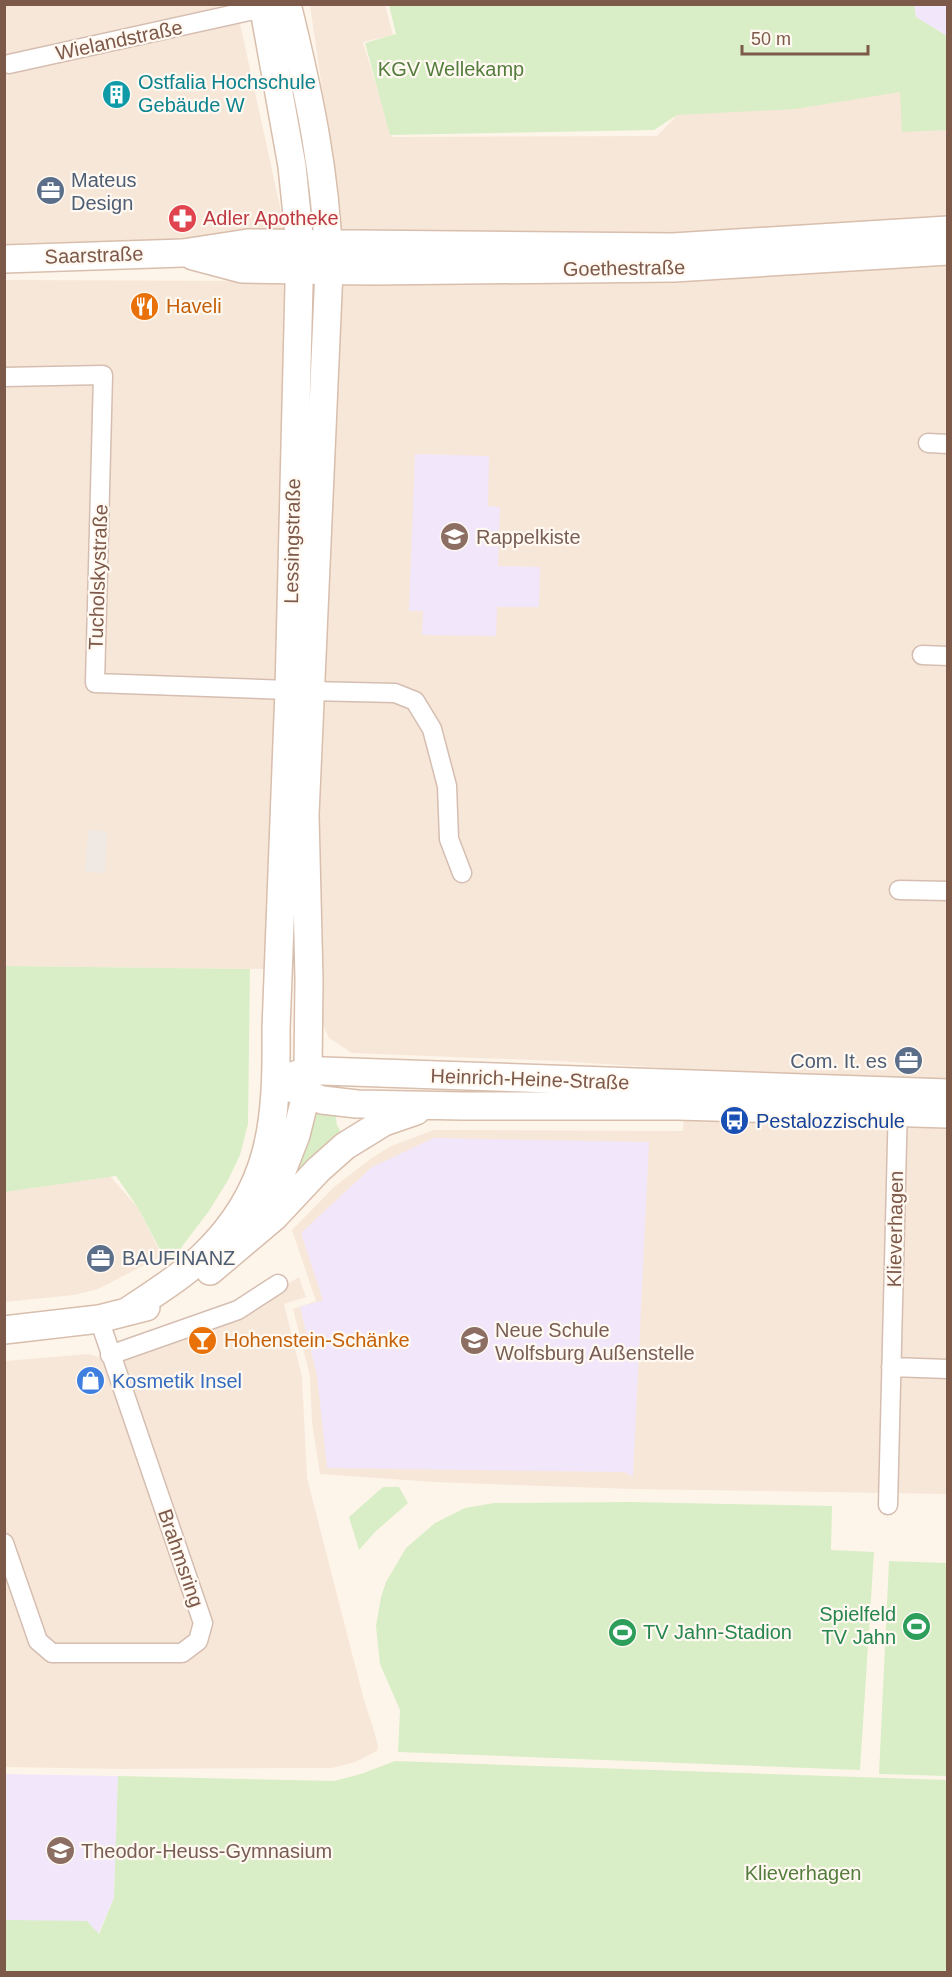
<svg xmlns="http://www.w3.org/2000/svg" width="952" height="1977" font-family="Arial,sans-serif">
<rect width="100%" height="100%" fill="#fef5ea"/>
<path fill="#f7e7d8" d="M5 5H236L287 239 27 243 5 245Z
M310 5H385L393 35 363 42 392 137 657 136 677 115 900 92 947 130V219L671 237 342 229Z
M947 262V1086L557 1061 352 1053 329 1038 318 1015 313 783 342 282 673 283Z
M5 280 286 281 278 678 266 969 5 966Z
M684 1112 947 1116V1494L631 1489 434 1482 320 1474 312 1422 310 1376 293 1309 316 1301 292 1230 334 1187 369 1160 389 1147 434 1130 683 1131Z
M110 1176 138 1208 162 1256 98 1289 74 1295 5 1302V1192Z
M299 1277 306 1297 284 1304 302 1377 307 1478 364 1700 374 1731 378 1746 377 1751 355 1762 332 1768 120 1769 5 1767V1361L89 1354 105 1359 240 1314Z"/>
<path fill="#efe8e3" d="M88 830 107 831 105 873 85 872Z"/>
<path fill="#f2e6fb" d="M914 5H947V36L916 17Z
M415 454 489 456 488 506 500 507 498 566 540 567 539 607H497L496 636 422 635 423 611H409Z
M434 1138 649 1142 633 1477 624 1472 327 1468 317 1375 300 1307 323 1300 301 1233 372 1167Z
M5 1774 118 1776 114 1898 98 1934 5 1960Z"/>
<path fill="#d9eec6" d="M389 5H914L916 17 947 36V130L902 132 900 92 795 109 677 115 654 130 390 135 365 43 396 34Z
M5 966 250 969 248 1124 240 1155 228 1180 209 1211 168 1265 138 1208 116 1176 5 1192Z
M312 1111H335L337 1125 343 1136 290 1186Z
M383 1487H399L408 1503 375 1532 359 1550 349 1517Z
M631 1502 832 1506 831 1550 874 1552 860 1770 398 1752 400 1710 380 1664 376 1626 381 1597 386 1582 406 1548 435 1523 465 1508 494 1503Z
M889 1561 947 1563V1776L879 1774Z
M395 1761 947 1780V1972H5V1920L87 1921 99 1934 114 1898 118 1776 334 1781 361 1774Z"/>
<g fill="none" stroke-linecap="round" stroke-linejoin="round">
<defs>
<path id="street" d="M9 64 263 8
M4 377 103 375 95 683 289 690
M928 443 948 444
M922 655 948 656
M310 691 395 693 415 701 432 729 447 786 449 839 462 873
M899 890 948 891
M110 1355 238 1310 278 1284
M891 1367 948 1369
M888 1505 898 1102
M4 1543 38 1641 52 1653H182L198 1641 203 1623 99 1319"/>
<path id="secondary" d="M193 256 242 269 371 271 674 268 948 251
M4 259 183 253 248 243 673 247 948 230
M292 1076 308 1071H323L948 1093
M291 1088 322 1100 357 1104 463 1106H678L948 1114
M259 1211 280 1176 296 1135 306 1095 308 1071 309 979 305 815 329 270C327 178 309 93 287 4
M210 1271 274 1217 318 1170 345 1146 384 1122 416 1111
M128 1311C153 1294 180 1278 202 1257 273 1190 277 1121 276 1029L289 690 300 244 292 166 263 4
M4 1330 99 1319 146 1307"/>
</defs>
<use href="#street" stroke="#d5beb1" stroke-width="21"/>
<use href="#secondary" stroke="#d8bead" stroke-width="30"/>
<use href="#street" stroke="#fff" stroke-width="18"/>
<use href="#secondary" stroke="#fff" stroke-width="27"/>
</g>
<defs>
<symbol id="building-disc" viewBox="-11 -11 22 22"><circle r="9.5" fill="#0f9aa8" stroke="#fff9f2"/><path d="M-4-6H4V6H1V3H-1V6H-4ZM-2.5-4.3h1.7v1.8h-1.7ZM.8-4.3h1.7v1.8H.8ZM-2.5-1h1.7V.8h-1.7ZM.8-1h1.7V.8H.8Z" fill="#fff"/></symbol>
<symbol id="office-disc" viewBox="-11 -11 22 22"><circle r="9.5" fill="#5c6f8a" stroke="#fff9f2"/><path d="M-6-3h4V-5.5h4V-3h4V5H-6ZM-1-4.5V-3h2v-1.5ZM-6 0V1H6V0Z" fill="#fff"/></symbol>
<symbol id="pharmacy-disc" viewBox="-11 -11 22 22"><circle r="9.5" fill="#e0444e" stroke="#fff9f2"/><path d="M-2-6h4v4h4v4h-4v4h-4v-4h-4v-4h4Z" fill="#fff"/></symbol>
<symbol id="restaurant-disc" viewBox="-11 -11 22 22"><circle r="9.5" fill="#e8710a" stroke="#fff9f2"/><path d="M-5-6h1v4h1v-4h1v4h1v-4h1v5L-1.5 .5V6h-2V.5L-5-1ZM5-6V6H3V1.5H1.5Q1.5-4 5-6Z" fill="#fff"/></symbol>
<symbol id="school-disc" viewBox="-11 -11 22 22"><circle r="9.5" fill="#8d6e63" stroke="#fff9f2"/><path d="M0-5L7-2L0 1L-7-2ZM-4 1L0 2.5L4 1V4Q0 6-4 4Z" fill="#fff"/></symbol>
<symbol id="bus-disc" viewBox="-11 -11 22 22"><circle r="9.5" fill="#1a4fb4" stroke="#fff9f2"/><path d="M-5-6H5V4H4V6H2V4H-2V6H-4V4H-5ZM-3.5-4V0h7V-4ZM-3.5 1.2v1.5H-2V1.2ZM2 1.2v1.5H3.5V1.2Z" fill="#fff"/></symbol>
<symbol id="bar-disc" viewBox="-11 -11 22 22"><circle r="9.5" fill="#e8710a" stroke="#fff9f2"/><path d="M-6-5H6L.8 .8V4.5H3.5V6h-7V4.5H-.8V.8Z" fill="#fff"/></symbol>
<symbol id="shop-disc" viewBox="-11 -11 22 22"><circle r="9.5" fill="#3f7fe0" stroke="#fff9f2"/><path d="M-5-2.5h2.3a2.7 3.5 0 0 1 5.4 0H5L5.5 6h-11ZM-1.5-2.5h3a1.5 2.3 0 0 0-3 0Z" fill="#fff"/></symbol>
<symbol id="stadium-disc" viewBox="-11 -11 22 22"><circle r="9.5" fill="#2e9e5b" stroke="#fff9f2"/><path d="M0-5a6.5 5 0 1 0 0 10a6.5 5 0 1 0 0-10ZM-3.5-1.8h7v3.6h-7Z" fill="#fff"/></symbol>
</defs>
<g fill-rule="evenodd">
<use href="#building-disc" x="100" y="78" width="33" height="33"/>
<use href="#office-disc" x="34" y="174" width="33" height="33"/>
<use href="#pharmacy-disc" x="166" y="202" width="33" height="33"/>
<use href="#restaurant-disc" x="128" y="290" width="33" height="33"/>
<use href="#school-disc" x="438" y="520" width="33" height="33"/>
<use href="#office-disc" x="892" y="1044" width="33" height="33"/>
<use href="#bus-disc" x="718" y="1104" width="33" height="33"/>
<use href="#office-disc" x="84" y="1242" width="33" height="33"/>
<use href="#bar-disc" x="186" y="1324" width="33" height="33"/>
<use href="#school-disc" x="458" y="1324" width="33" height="33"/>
<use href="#shop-disc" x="74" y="1364" width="33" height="33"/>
<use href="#stadium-disc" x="900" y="1610" width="33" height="33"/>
<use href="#stadium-disc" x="606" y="1616" width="33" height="33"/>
<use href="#school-disc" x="44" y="1834" width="33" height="33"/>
</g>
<g text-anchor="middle" stroke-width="4.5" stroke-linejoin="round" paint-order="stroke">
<g font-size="20" fill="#7d594a" stroke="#fff9f2">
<text transform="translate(119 40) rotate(-12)" y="7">Wielandstraße</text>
<text transform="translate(94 255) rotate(-2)" y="7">Saarstraße</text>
<text transform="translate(624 268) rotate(-1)" y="7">Goethestraße</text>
<text transform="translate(292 541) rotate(-89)" y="7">Lessingstraße</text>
<text transform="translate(98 577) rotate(-88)" y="7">Tucholskystraße</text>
<text transform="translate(530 1079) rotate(2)" y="7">Heinrich-Heine-Straße</text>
<text transform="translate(895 1229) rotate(-89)" y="7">Klieverhagen</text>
<text transform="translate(181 1558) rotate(71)" y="7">Brahmsring</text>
</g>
<g font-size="20" fill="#547d3d" stroke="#fff9f2">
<text x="451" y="76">KGV Wellekamp</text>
<text x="803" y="1880">Klieverhagen</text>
</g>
<g font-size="20" fill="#0d838f" stroke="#fff9f2" text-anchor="start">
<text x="138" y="89">Ostfalia Hochschule<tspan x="138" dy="23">Gebäude W</tspan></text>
</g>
<g font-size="20" fill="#4e5e75" stroke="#fff9f2" text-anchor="start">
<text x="71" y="187">Mateus<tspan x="71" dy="23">Design</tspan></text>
<text x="887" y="1068" text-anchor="end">Com. It. es</text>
<text x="122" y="1265">BAUFINANZ</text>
</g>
<g font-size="20" fill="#be3a42" stroke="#fff9f2" text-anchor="start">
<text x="203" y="225">Adler Apotheke</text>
</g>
<g font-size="20" fill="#c56008" stroke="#fff9f2" text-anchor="start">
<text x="166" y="313">Haveli</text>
<text x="224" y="1347">Hohenstein-Schänke</text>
</g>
<g font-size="20" fill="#785e54" stroke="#fff9f2" text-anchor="start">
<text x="476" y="544">Rappelkiste</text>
<text x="495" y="1337">Neue Schule<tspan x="495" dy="23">Wolfsburg Außenstelle</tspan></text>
<text x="81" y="1858">Theodor-Heuss-Gymnasium</text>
</g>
<g font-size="20" fill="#164399" stroke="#fff9f2" text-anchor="start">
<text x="756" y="1128">Pestalozzischule</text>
</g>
<g font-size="20" fill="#366cbe" stroke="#fff9f2" text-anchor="start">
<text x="112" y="1388">Kosmetik Insel</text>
</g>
<g font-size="20" fill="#27864d" stroke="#fff9f2" text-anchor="end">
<text x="896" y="1621">Spielfeld<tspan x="896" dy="23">TV Jahn</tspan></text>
<text x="643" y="1639" text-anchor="start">TV Jahn-Stadion</text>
</g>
</g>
<rect width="952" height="1977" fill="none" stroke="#7d594a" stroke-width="12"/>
<path d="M742 45v9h126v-9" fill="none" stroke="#7d594a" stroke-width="3"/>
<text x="751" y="45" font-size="18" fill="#7d594a" stroke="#fff9f2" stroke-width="4.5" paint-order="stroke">50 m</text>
</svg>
